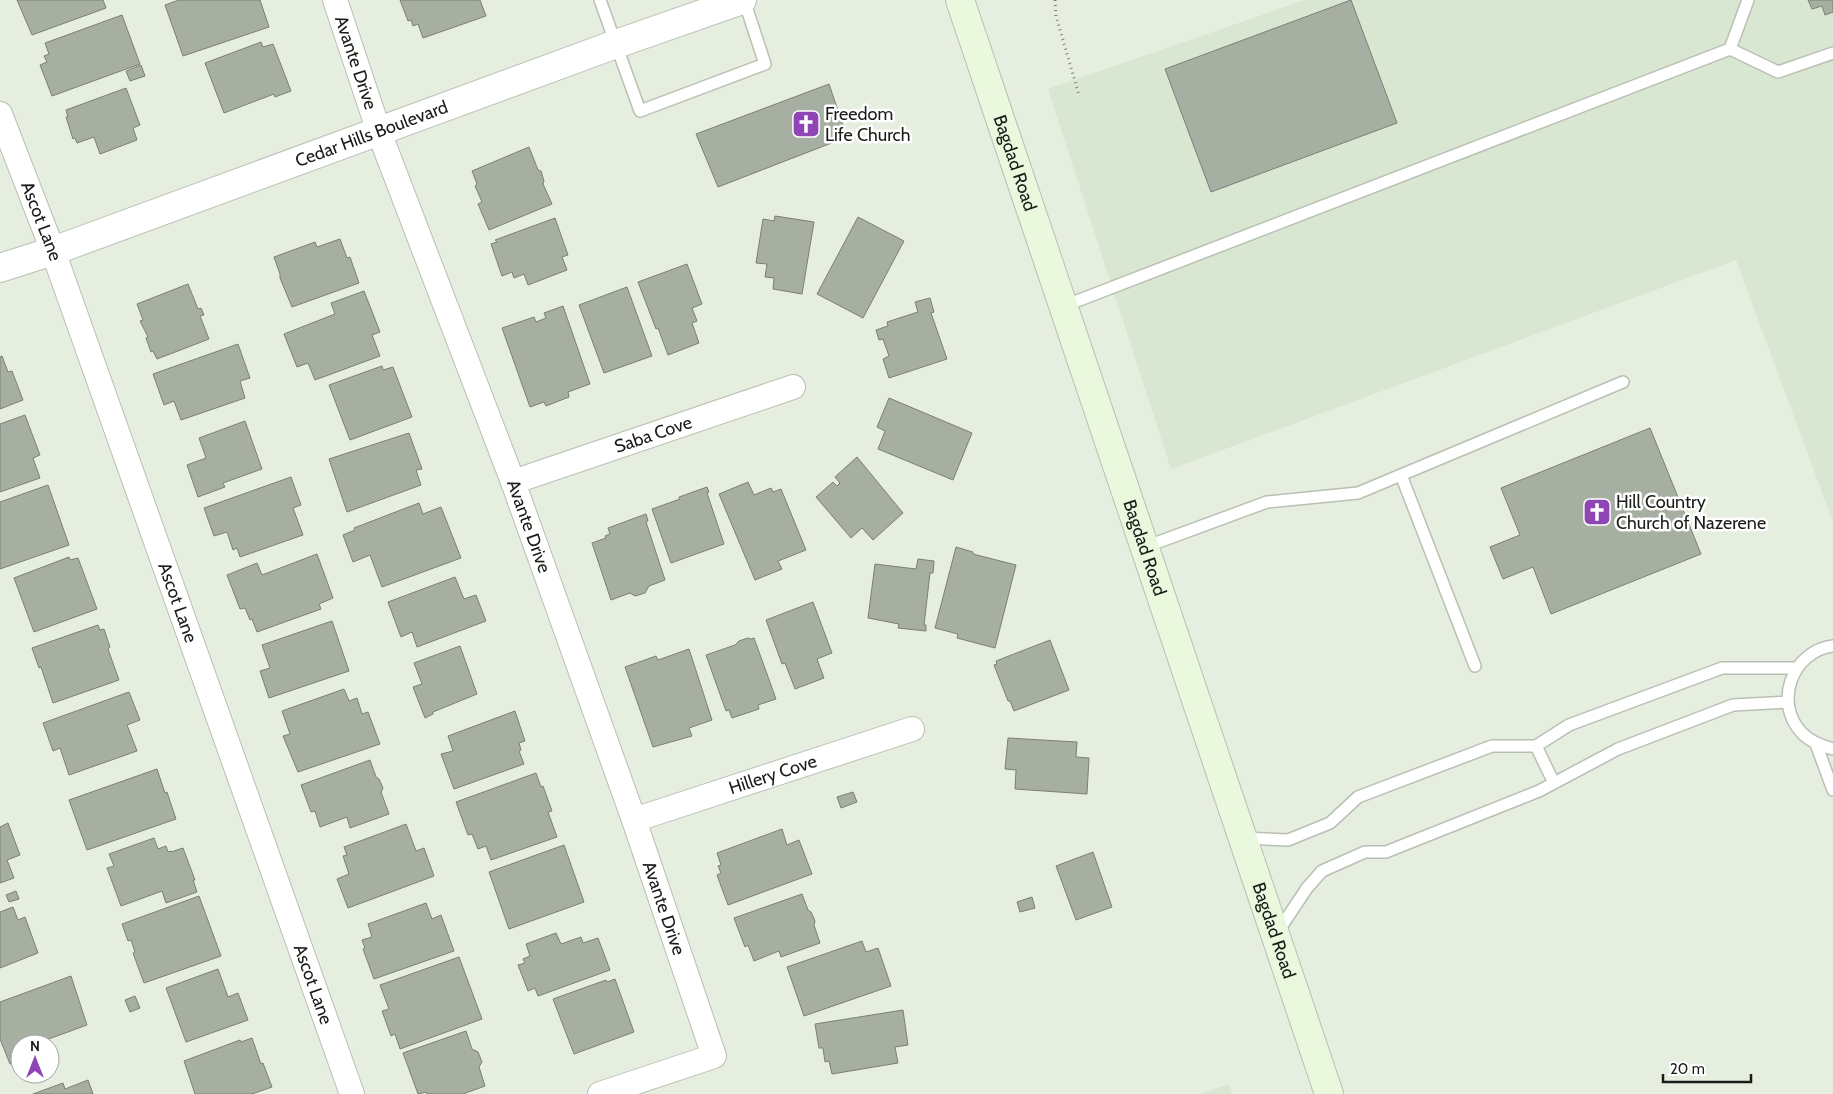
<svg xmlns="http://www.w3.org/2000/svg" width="1833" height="1094" font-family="Cabin,sans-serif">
<rect width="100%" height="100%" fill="#e6eee0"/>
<path fill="#d9e6d1" d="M1305 0H1833V522L1736 260 1171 469 1048 89Z
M1229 1084 1232 1094H1201Z"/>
<path fill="#a7afa2" stroke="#798074" d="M17 0H103L106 8 32 35Z
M179 0H260L269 27 183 56 165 5Z
M400 0H480L486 16 423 38 418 24 413 26 411 20 408 21Z
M1351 0 1397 123 1211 192 1165 69Z
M1808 0H1833V12L1825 15 1822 6 1812 9Z
M122 15 140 64 52 96 40 65 47 62 44 56 49 54 45 43Z
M261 42 263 47 273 44 291 91 275 97 274 94 224 113 205 63Z
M141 65 145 76 130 81 126 71Z
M829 84 847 137 718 187 696 134Z
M126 88 140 125 133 128 137 140 100 154 94 137 77 143 75 138 73 139 66 117H68L66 110Z
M529 147 538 170 541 171 544 181 543 184 552 204 489 230 478 204 482 202 475 186 477 184 472 171Z
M775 216 814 222 802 294 773 289 774 278 765 277 767 264 756 263 763 219 774 221Z
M858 217 904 241 863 318 817 294Z
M555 218 568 255 562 257 567 270 528 285 524 274 514 278 512 272 502 276 491 244 497 242 495 240Z
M340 239 347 258 350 257 359 283 292 307 280 278V274L274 257 315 242 317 247Z
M687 264 702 304 692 308 697 321 692 323 699 343 668 355 658 328 656 329 638 282Z
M188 284 198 309 201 308 204 315 200 316 209 339 157 359 153 351 151 352 146 338 148 337 140 321 143 320 137 304Z
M627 287 652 356 604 373 579 305Z
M364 291 380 332 372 335 380 356 315 380 308 363 297 367 284 334 335 314 331 303Z
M930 298 934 312 931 313 947 359 889 378 883 359 889 356 883 339 879 340 876 330 888 326 887 322 918 312 915 302Z
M563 306 590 384 568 392 569 397 546 406 544 402 530 407 502 328 534 317 536 322 546 318 544 313Z
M238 344 250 378 240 381 245 398 181 420 174 401 164 405 153 374Z
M2 356 8 372 12 371 23 400 0 409V357Z
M382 366 383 370 393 367 412 417 350 440 329 385Z
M889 398 972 433 953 480 878 449 885 431 877 427Z
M25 415 40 455 33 458 40 478 0 492V424Z
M245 421 262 469 223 483 225 487 198 497 187 465 206 458 199 438Z
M1650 428 1701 554 1551 614 1533 567 1503 579 1490 547 1520 535 1501 488Z
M409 433 422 469 416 470 421 485 347 512 329 459Z
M857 457 903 513 873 540 862 528 851 538 816 497 833 482 837 486 840 483 835 477Z
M291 477 301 505 293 508 303 535 240 557 237 548 233 550 227 532 214 536 204 508Z
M748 482 754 495 771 488 773 492 781 489 806 550 778 561 782 569 755 580 719 494Z
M48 485 69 545 0 569V502Z
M707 487 709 492 707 493 724 544 671 563 652 509 680 499 679 497Z
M419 503 423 514 441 507 461 558 382 587 370 555 353 562 343 535 355 530 354 528Z
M646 514 648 521 646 522 665 580 649 586 645 593 635 596 630 593 611 600 592 543 606 538 605 536 610 534 608 528Z
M956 547 973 552V554L1016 565 995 648 957 638 958 634 935 628Z
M317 554 333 598 319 604 321 609 257 632 252 619 250 620 245 608 240 609 227 575 257 563 262 575Z
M69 557 70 560 78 558 97 609 34 632 14 578Z
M918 559 934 561 933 573H930L924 625H926V631L898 628 899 624 868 618 875 564 916 569Z
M455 577 464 599 476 595 486 621 417 647 412 632 401 637 388 602Z
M813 602 832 653 817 659 824 678 795 689 785 663 782 664 766 620Z
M332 621 349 671 269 698 260 671 270 668 262 645Z
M98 625 100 630 104 629 110 647 108 649 119 680 53 703 41 667 39 668 32 648Z
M748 638 751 639 754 638 776 699 758 705 759 709 732 718 729 710 726 711 706 655 735 645 739 641Z
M1050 640 1069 690 1014 711 1010 701H1008L994 665 997 664 996 661Z
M460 646 477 694 433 712V714L425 718 413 687 422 684 414 663Z
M689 649 712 720 689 728 692 736 653 747 625 667 656 656 658 660Z
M344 689 349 701 357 698 362 714 368 712 380 744 298 772 283 736 290 734 282 711Z
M129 692 140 720 127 725 137 751 69 775 60 748 53 751 43 723Z
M515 711 525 741 519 743 521 750 519 751 524 764 454 789 441 754 453 751 448 736Z
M1008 738 1077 742 1076 757 1089 758 1087 794 1015 789 1016 770 1005 769Z
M370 760 376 777 379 779 383 788 381 792 389 814 350 828 347 817 320 827 315 811 311 812 301 785Z
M157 769 165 793 167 792 176 819 87 850 69 800Z
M536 773 541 787 543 786 552 811 548 812 557 837 491 860 486 846 478 849 472 834 468 835 456 802Z
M853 792 857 802 841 808 837 797Z
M8 823 20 855 7 860 14 878 0 883V827Z
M406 824 416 851 424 848 434 876 348 908 337 879 349 874 343 856 347 855 344 847Z
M782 829 787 845 799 840 812 874 728 905 717 875 721 873 718 866 721 865 717 853Z
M154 838 158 849 166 846 168 852 171 851V852L183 848 195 880H193L197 892 166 903 162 891 121 906 107 868 114 866 109 854Z
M564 845 584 902 509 929 489 872Z
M1093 852 1112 907 1076 920 1056 866Z
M16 891 19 899 9 902 6 895Z
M802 894 808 910 811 912 815 921 814 925 820 943 781 957 779 951 754 961 748 945 745 947 734 918Z
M199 896 221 956 144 983 133 953 135 952 131 940 128 941 122 924Z
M1032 897 1035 908 1020 912 1017 902Z
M426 903 432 919 441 915 454 951 374 979 363 949 365 948 362 940 372 937 368 924Z
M13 907 18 920 25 917 38 953 0 968V912Z
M556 933 561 944 581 937 583 943 598 938 610 970 538 996 535 988 528 991 518 965 525 963 523 959 530 956 526 944Z
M862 941 866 952 878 948 891 986 804 1016 787 967Z
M459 957 482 1019 400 1049 395 1034 391 1036 382 1011 389 1009 380 985Z
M218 969 228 997 238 993 248 1020 186 1042 166 988Z
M71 976 87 1025 35 1044H20V1060L10 1064 0 1039V1002Z
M615 979 634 1032 574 1054 553 999 606 980 607 982Z
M135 996 140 1008 130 1012 125 1000Z
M903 1010 908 1045 895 1047 898 1063 832 1074 829 1061 825 1062 823 1048H819L815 1024Z
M466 1031 472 1049 478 1052 482 1062 479 1067 485 1086 463 1094H427L426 1092 418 1094 403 1053Z
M252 1038 261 1064 263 1063 272 1087 252 1094H195L184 1061 240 1040 241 1042Z
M88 1080 93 1094H33L63 1083 65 1089Z"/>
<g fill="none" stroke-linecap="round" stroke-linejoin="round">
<defs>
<path id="service" d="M600 0 640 111 765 64 744 0
M1730 49 1778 72 1833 53
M1064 306 1730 49 1748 0
M1401 475 1475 666
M1145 547 1267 502 1358 493 1623 382
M1833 646C1792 651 1773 703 1802 733 1810 742 1822 746 1833 749
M1816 744 1833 790
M1536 746 1554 783
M1243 838 1288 840 1330 823 1358 797 1492 746H1536L1569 725 1722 668H1796
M1277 933 1307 888 1322 871 1365 852H1386L1539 791 1618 749 1733 705 1788 702"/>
<g id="minor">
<path id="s1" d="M335 0 379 132 513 482 634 820 714 1056 600 1094"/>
<path id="s2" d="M0 114 53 251 352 1094"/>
<path id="s3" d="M513 482 793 387"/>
<path id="s4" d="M634 820 912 729"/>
</g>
<g id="tertiary">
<path id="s5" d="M0 268 53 251 616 44 742 0"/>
</g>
<g id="secondary">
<path id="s6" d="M960 0 1329 1094"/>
</g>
</defs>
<use href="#service" stroke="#b8c0b3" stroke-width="14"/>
<use href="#minor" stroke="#b8c0b3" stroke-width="26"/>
<use href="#tertiary" stroke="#b8c0b3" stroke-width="30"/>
<use href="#secondary" stroke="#b8c0b3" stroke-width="30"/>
<path stroke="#7c8178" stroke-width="3" stroke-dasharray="1 4" stroke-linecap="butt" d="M1055 0 1056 16 1079 95"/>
<use href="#service" stroke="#fff" stroke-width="11"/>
<use href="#minor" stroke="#fff" stroke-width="24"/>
<use href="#tertiary" stroke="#fff" stroke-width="28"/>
<use href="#secondary" stroke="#eaf8de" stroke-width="28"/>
</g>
<defs>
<symbol id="church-square" viewBox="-11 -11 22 22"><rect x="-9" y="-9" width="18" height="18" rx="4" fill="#9045b7" stroke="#fff"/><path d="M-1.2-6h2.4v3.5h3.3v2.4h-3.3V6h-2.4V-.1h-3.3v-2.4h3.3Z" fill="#fff"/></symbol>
</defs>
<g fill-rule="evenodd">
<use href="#church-square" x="790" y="108" width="32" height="32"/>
<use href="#church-square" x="1581" y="496" width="32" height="32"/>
</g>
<g text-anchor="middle" stroke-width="5" stroke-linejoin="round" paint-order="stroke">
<g font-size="18" fill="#191c17" stroke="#fff">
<text dy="6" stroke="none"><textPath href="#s1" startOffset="66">Avante Drive</textPath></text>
<text dy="6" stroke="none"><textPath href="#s5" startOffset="395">Cedar Hills Boulevard</textPath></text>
<text dy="6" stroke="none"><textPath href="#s6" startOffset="172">Bagdad Road</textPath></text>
<text dy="6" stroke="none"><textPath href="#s2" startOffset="115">Ascot Lane</textPath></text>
<text dy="6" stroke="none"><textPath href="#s3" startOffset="148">Saba Cove</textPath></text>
<text dy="6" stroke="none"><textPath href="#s1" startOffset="561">Avante Drive</textPath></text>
<text dy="6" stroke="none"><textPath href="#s6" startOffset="578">Bagdad Road</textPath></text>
<text dy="6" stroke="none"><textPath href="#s2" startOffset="520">Ascot Lane</textPath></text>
<text dy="6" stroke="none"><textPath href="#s4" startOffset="146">Hillery Cove</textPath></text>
<text dy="6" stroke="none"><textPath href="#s1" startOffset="966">Avante Drive</textPath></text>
<text dy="6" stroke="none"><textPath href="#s6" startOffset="982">Bagdad Road</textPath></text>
<text dy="6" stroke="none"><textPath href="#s2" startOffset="925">Ascot Lane</textPath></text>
</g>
<g font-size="18" fill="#191c17" stroke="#fff" text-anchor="start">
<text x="825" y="120">Freedom<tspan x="825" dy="21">Life Church</tspan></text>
<text x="1616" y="508">Hill Country<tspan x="1616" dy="21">Church of Nazerene</tspan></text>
</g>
</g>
<g transform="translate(35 1059)"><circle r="24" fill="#ffffff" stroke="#a3a4a2"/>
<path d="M0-4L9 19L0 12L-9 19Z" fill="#9045b7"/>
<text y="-8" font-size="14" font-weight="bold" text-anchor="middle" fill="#191c17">N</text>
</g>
<path d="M1663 1074v8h88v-8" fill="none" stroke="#191c17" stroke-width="2.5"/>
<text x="1670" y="1074" font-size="15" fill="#191c17" stroke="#ffffff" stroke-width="4" paint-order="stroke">20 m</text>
</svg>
